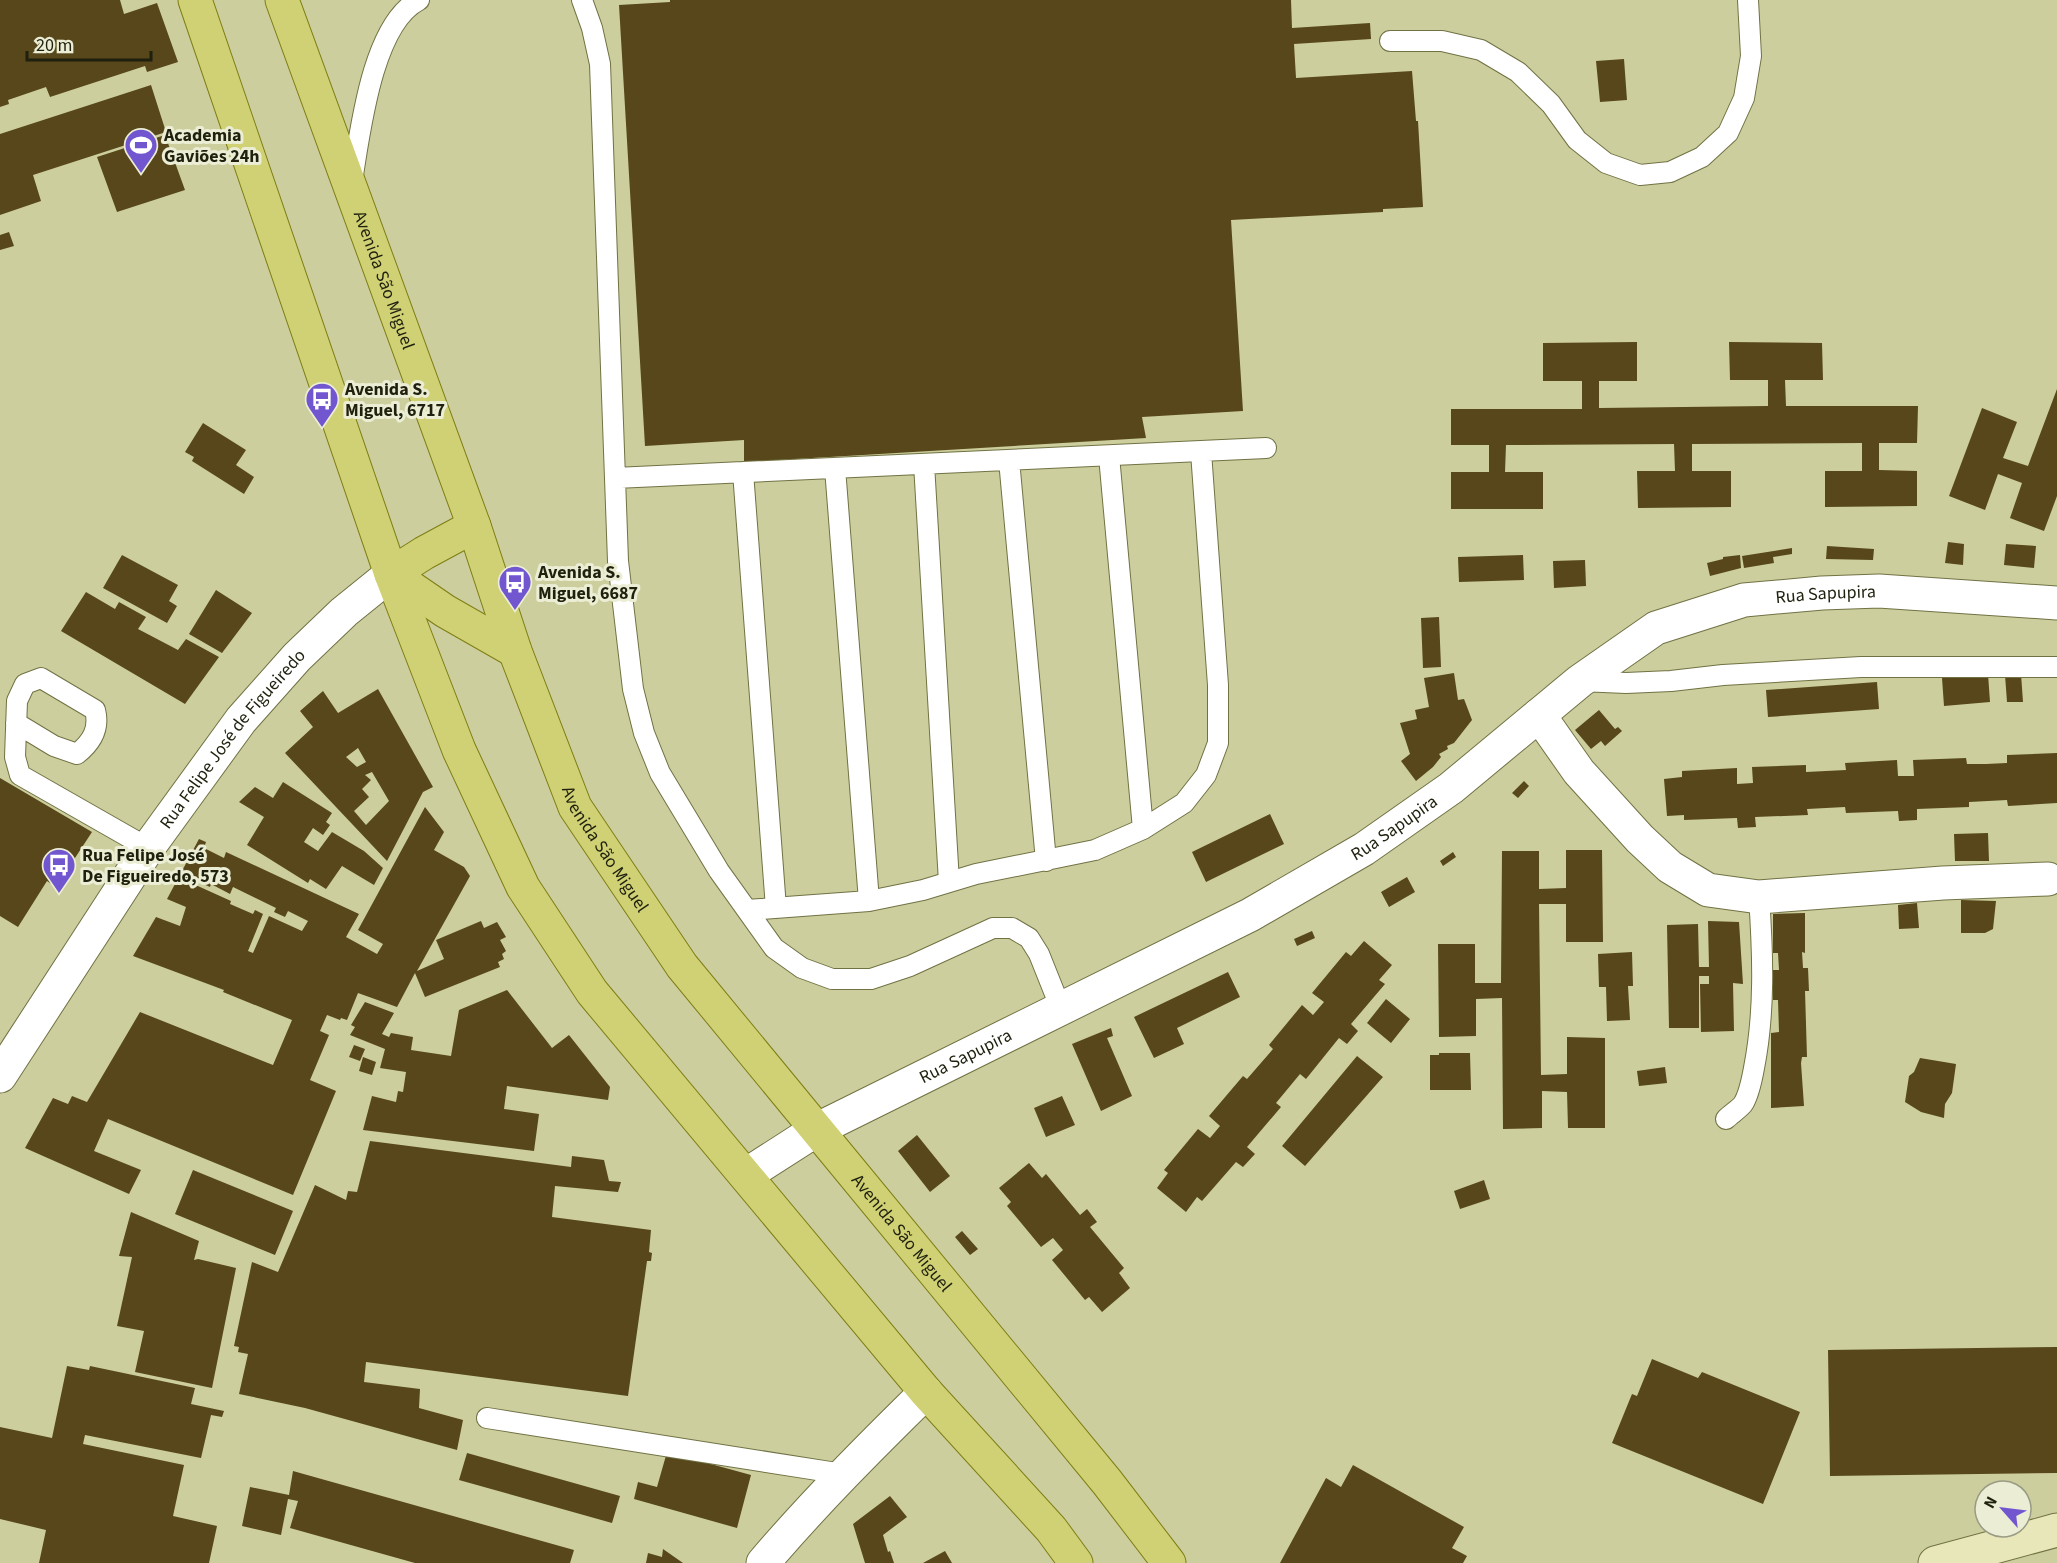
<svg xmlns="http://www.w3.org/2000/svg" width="2057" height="1563" font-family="'Source Sans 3',sans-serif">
<rect width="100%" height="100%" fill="#ccce9d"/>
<path fill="#57471b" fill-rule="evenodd" d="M0 0H120L124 14 157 3 178 62 147 72 145 66 50 97 46 87 8 100 9 104 0 107Z
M670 0H1291L1292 28 1370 23 1371 39 1294 44 1296 78 1412 71 1416 121H1418L1423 207 1383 209V212L1231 220 1243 411 1142 417 1146 438 744 462V440L645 446 619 5 670 2Z
M1624 59 1627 100 1600 102 1596 61Z
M151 85 166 132 33 175 41 201 0 215V134Z
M165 135 185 190 117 212 97 157Z
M9 232 14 246 0 250V235Z
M1637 342V381H1599V408L1768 406V380H1730L1729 342 1822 343 1823 380H1785L1786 406H1918L1917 443H1879V470L1917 471V506L1825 507V471H1862V443L1692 444V471H1731V507L1638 508 1637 471H1675L1674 444 1506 445 1505 472H1543V509H1451V472H1489V445H1451V409H1582V381H1543V343Z
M2057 389V496L2044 531 2010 518 2022 483 1998 474 1985 510 1949 496 1982 408 2017 422 2003 458 2028 466Z
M203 423 246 450 236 465 254 477 244 494 192 461 194 457 185 452Z
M1948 542 1964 544 1963 565 1945 563Z
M2006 544 2036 546 2034 568 2004 565Z
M1827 546 1874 549 1873 560 1826 559Z
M1792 548V554L1773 557 1774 563 1744 568 1742 556Z
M122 555 178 585 169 601 177 606 167 623 103 588Z
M1523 555 1524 580 1459 582 1458 557Z
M1740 555 1741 568 1710 576 1707 563 1723 559V557Z
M1585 560 1586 586 1554 588 1553 561Z
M216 590 252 613 222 653 189 634Z
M86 592 115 609 119 602 146 617 138 629 178 650 186 639 219 657 185 704 61 631Z
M1439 617 1441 667 1423 668 1421 618Z
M1454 673 1458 700 1464 699 1472 720 1454 743 1447 746 1448 749 1439 754 1441 757 1433 767 1416 781 1401 761 1410 754 1400 723 1417 719 1415 710 1429 707 1424 678Z
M1988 674 1990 702 1944 706 1942 678Z
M2021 674 2023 702H2007L2005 675Z
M1877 682 1879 709 1768 717 1766 690Z
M378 689 433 787 423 792 387 861 285 753 313 727 300 711 323 691 338 713ZM358 748 366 762 357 767 346 757ZM372 772 389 801 366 825 354 811 369 797 362 789 371 780 365 775Z
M1599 710 1615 729 1618 727 1622 731 1605 746 1601 741 1591 749 1575 730Z
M2057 753V803L2008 806 2007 800 1969 802V807L1917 809V820L1899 821 1898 811 1846 813 1845 807 1807 809 1808 815 1755 817 1756 827 1738 828 1737 818 1684 820V815L1667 816 1664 779 1682 777V771L1737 768V784L1753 783 1752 767 1806 765V772L1846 770 1845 763 1897 760 1898 776H1914L1913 760 1966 758 1967 764H1986L2007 763V755Z
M0 778 92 832 56 887 47 881 18 927 0 916Z
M1524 781 1529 786 1518 798 1512 793Z
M283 782 332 813 326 822 330 825 323 835 313 828 304 842 318 851 332 832 364 851 383 868 374 885 342 866 326 889 310 879 308 883 247 845 264 817 239 802 255 787 273 798Z
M425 807 444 832 434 850 464 867 470 876 417 971 444 959 436 940 481 921 484 928 497 922 506 937 500 940 506 951 502 954 504 959 498 962 500 967 425 997 415 973 397 1007 358 993 347 1020 341 1018 340 1020 327 1015 320 1031 329 1035 310 1080 336 1091 293 1195 108 1119 94 1151 141 1170 129 1194 25 1148 53 1098 68 1104 72 1096 87 1102 140 1012 273 1065 292 1020 223 992 224 990 133 956 156 917 180 926 186 907 167 899 199 839 206 842 204 848 224 858 226 852 359 914 346 937 377 954 383 944 358 930ZM190 878 210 887 211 884 230 894 233 887 276 908 274 912 285 917 288 911 308 921 302 931 269 916 253 953 248 951 263 914 255 910 253 914 230 904 231 901 189 882Z
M1270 814 1284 844 1206 882 1192 852Z
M1988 833 1989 861H1955L1954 834Z
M1566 850H1602L1603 942H1566V904H1539L1541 1075 1567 1074V1037L1605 1038V1128H1568L1567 1092 1542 1091V1128L1503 1129 1502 998 1476 999V1036L1439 1037 1438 944H1475V983H1501L1502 851H1539V889L1566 888Z
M1453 852 1456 857 1443 866 1440 861Z
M1407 877 1415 892 1389 907 1381 892Z
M1961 900 1996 901 1993 929 1985 933H1961Z
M1917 903 1919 928 1899 929 1898 905Z
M1805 913V953L1802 952 1803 968H1808L1809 991H1805L1807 1057H1802L1801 1063 1804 1106 1771 1108V1033L1779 1032 1778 1000H1773L1772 970H1779L1778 953H1773V914Z
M1708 921 1739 922 1743 984 1733 983 1734 1031 1701 1032 1700 984H1709V976H1699V1028H1669L1667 925 1698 924 1699 967H1709Z
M1312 931 1315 938 1297 946 1294 939Z
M1364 941 1392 965 1379 980 1385 984 1351 1024 1358 1031 1347 1044 1339 1038 1306 1079 1300 1074 1276 1103 1281 1107 1247 1147 1255 1154 1243 1167 1236 1162 1202 1201 1197 1197 1186 1212 1157 1188 1168 1173 1164 1170 1198 1129 1210 1138 1220 1126 1209 1116 1243 1076 1247 1079 1273 1049 1269 1045 1302 1005 1313 1015 1324 1002 1312 993 1346 952 1351 956Z
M1632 952 1633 986H1628L1630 1020 1607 1021 1606 987H1599L1598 954Z
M1228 972 1240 997 1177 1028 1184 1044 1154 1058 1134 1017Z
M507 990 552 1048 569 1035 610 1087 608 1100 507 1086 504 1109 539 1114 534 1151 363 1130 372 1096 396 1102 398 1091 403 1092 406 1072 380 1068 385 1049 350 1035 355 1027 351 1025 365 1002 394 1013 382 1034 389 1037 391 1033 413 1037 411 1050 451 1056 459 1010Z
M1386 999 1410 1019 1391 1043 1367 1023Z
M1111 1028 1113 1036 1107 1038 1132 1096 1101 1111 1072 1044Z
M354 1045 365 1049 360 1061 349 1057Z
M1439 1053H1470L1471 1090H1430V1055H1439Z
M1357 1056 1383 1077 1305 1166 1282 1146Z
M363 1057 376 1062 372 1075 359 1071Z
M1920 1058 1956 1064 1952 1093 1945 1104 1944 1118 1921 1112 1905 1102 1909 1076 1914 1072Z
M1665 1067 1667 1083 1639 1086 1637 1071Z
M1062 1096 1075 1125 1046 1137 1034 1108Z
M917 1135 950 1176 930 1192 898 1151Z
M370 1141 571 1167 572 1156 604 1160 609 1181 621 1182 618 1192 555 1186 552 1217 651 1230 649 1252 652 1253 651 1261H647L628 1396 366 1362 364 1382 420 1389 419 1408 463 1420 457 1450 305 1408 239 1394 248 1354 238 1352 239 1347 234 1346 252 1262 278 1272 315 1185 346 1200 348 1191 357 1192Z
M1029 1163 1042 1178 1046 1174 1080 1215 1087 1209 1097 1222 1090 1227 1124 1268 1119 1273 1130 1288 1102 1312 1089 1297 1085 1300 1052 1260 1063 1250 1053 1238 1041 1247 1007 1206 1011 1202 999 1188Z
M193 1170 293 1211 275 1255 175 1214Z
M1484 1180 1490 1199 1460 1209 1454 1191Z
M131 1212 199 1241 194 1260 198 1259 236 1268 212 1388 135 1372 144 1331 117 1326 132 1257 119 1256Z
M962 1231 978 1249 970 1255 955 1237Z
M2057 1347V1473L1830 1476 1828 1350Z
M1652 1359 1698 1378 1702 1372 1800 1412 1763 1504 1612 1443 1632 1394 1637 1396Z
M67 1366 89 1370 90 1366 195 1388 191 1404 224 1411 222 1417 211 1415 201 1458 85 1435 83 1444 184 1465 173 1516 217 1526 209 1563H39L46 1530 0 1519V1427L52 1438Z
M667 1452 751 1475 737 1528 634 1499 638 1482 657 1487Z
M467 1453 620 1496 612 1523 459 1480Z
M1353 1465 1464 1527 1452 1548 1467 1556 1463 1563H1280L1326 1478 1341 1487Z
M293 1471 574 1550 570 1563H415L290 1528 298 1501 288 1499 281 1535 242 1526 250 1487 289 1495Z
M890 1496 907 1517 883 1535 888 1552 890 1551 894 1563H865L853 1524Z
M663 1549 683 1563H646L648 1553 662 1557Z
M945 1551 952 1563H923Z"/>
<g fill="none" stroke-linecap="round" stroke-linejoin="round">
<defs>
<path id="lane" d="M582 0 592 28 600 64 618 561 633 689 644 733 660 773 719 871 774 948 802 968 832 979H871L910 966 993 928H1012L1029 938 1039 954 1061 1009
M1390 41H1442L1481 50 1518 72 1551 104 1577 140 1606 163 1640 175 1670 172 1702 157 1728 133 1744 98 1751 56 1748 0
M352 181C360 133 372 24 419 0
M1109 456 1143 829
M1009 460 1046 861
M924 464 949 882
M835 468 869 901
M743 472 776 908
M615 478 1266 448
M1580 681 1626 683 1671 681 1723 675 1861 667H2057
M16 723 54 746 77 754C92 742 100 729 95 710L41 678 25 684 17 701 15 757 20 775 148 848
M747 910 869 901 923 890 976 874 1095 850 1143 829 1184 803 1206 775 1218 743V685L1201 452
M1726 1119C1731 1114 1739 1109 1743 1104 1749 1095 1752 1079 1754 1068 1765 1012 1763 954 1759 897
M487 1418 843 1474"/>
<g id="street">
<path d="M1539 715 1579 772 1640 839 1670 867 1708 890 1759 897 1943 883 2048 879"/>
<path id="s1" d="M0 1076 148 848 241 720 297 657 344 612 391 574"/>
<path id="s2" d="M746 1175 816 1130 1250 915 1364 849 1451 788 1580 681 1656 628 1744 600 1822 593 1879 591 2057 603"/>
<path d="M763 1563C814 1503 870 1447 926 1392"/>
</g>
<path id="secondary" d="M1935 1563 2057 1530"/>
<g id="primary">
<path d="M195 0 391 574 459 750 523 887 592 992 926 1392 1051 1529 1076 1563"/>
<path id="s3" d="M282 0 474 526 515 651 575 807 682 966 1107 1482 1169 1563"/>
<path d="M474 526 424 553 391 574 445 611 515 651"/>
</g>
</defs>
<use href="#lane" stroke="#717244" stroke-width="22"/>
<use href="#street" stroke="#717244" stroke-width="35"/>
<use href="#secondary" stroke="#717244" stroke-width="35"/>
<use href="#primary" stroke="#7e7e14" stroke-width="35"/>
<use href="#lane" stroke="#fff" stroke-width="20"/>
<use href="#street" stroke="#fff" stroke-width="33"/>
<use href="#secondary" stroke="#e8e7b9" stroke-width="33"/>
<use href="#primary" stroke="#d0d074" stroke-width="33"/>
</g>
<defs>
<symbol id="stadium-pin" viewBox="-11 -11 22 30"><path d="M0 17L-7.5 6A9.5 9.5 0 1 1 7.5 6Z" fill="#7156d0" stroke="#ebedd4"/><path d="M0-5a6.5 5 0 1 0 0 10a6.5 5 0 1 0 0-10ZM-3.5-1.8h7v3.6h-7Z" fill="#fff"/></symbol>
<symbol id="bus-pin" viewBox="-11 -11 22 30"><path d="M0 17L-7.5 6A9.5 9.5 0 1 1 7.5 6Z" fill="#7156d0" stroke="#ebedd4"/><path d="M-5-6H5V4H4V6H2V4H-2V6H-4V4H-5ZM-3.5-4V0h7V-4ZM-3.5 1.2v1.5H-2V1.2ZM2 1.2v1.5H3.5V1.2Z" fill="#fff"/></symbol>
</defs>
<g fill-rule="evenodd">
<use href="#stadium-pin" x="122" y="126" width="38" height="52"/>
<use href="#bus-pin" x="303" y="380" width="38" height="52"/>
<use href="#bus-pin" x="496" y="563" width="38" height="52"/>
<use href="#bus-pin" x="40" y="846" width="38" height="52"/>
</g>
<g text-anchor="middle" stroke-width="6" stroke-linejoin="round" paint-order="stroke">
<g font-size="18" font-weight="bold" fill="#1f200d" stroke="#ebedd4" text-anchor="start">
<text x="164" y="141">Academia<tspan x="164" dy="21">Gaviões 24h</tspan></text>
<text x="345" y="395">Avenida S.<tspan x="345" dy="21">Miguel, 6717</tspan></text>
<text x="538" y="578">Avenida S.<tspan x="538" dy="21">Miguel, 6687</tspan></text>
<text x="82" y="861">Rua Felipe José<tspan x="82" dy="21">De Figueiredo, 573</tspan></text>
</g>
<g font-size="18" fill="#1f200d" stroke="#ebedd4">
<text dy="6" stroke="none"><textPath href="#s3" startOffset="298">Avenida São Miguel</textPath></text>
<text dy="6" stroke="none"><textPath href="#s2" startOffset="1240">Rua Sapupira</textPath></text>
<text dy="6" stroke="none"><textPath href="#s1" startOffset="410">Rua Felipe José de Figueiredo</textPath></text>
<text dy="6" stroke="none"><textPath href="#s2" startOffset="736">Rua Sapupira</textPath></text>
<text dy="6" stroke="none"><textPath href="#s3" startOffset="910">Avenida São Miguel</textPath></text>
<text dy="6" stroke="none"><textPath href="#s2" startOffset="250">Rua Sapupira</textPath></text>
<text dy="6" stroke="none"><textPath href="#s3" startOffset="1396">Avenida São Miguel</textPath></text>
</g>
</g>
<g transform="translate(2003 1509) rotate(298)"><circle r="28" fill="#ebedd4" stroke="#999b84" stroke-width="1.5"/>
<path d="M0-4.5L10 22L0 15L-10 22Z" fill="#7156d0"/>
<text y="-9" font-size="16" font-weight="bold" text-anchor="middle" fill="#1f200d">N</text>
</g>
<path d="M27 51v9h124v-9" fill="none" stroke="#1f200d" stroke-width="3"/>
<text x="36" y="51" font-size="18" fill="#1f200d" stroke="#ebedd4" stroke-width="4.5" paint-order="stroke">20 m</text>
</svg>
